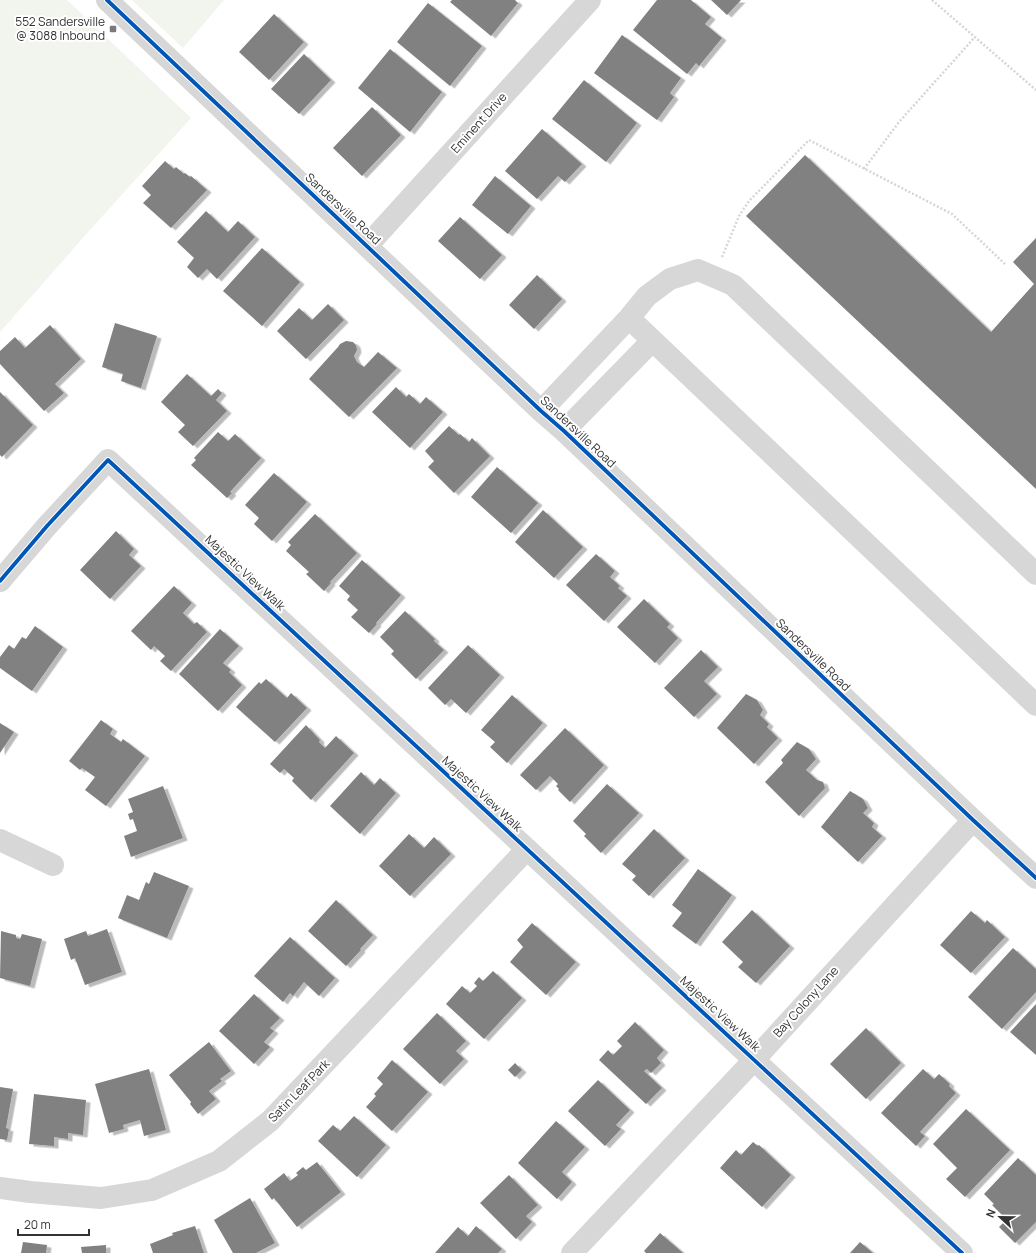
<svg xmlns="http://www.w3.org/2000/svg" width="1036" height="1253" font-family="Manrope,sans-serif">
<defs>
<filter id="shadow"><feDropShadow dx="4.5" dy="2.5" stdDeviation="0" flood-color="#0004"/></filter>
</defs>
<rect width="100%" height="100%" fill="#fff"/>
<path fill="#f1f5ed" d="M0 0H67L191 118 89 231 0 332Z
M132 0H224L183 48Z"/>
<path fill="#818181" filter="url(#shadow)" d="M452 0H515L518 3 491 36 450 2Z
M657 0H691L711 17 705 24 722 38 699 66 696 63 687 74 633 30Z
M711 0H741L727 15Z
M428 3 482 46 450 86 397 42Z
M274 14 304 42 269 80 239 52Z
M622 35 681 78 670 93 674 97 657 120 594 73Z
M390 49 442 92 410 132 358 88Z
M304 54 331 80 299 114 271 89Z
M584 80 637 123 606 162 552 119Z
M372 107 401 135 362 176 333 148Z
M542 129 582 164 565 182 558 176 537 199 505 171Z
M805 155 991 332 1034 284 1013 262 1036 238V489L746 216Z
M165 161 174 169 176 167 184 174 185 173 190 177 191 176 207 190 171 228 143 203 151 195 142 186Z
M495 176 531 206 508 234 472 205Z
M206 211 228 232 238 221 255 237 217 279 207 269 198 278 187 267 194 258 177 242Z
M460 217 502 255 480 279 438 241Z
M262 248 300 282 262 326 223 291Z
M537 275 562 299 534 329 509 305Z
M328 304 344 320 306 359 277 331 299 308 312 320Z
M115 323 157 336 141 388 121 381 123 374 102 367Z
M50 325 81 359 55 384 64 393 44 411 0 364V351L15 337 25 348Z
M346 341 353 342 356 345 357 350 354 356 357 362 364 367 378 352 397 368 349 417 309 379 338 347 340 344Z
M187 374 211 396 218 389 222 393 216 400 227 411 193 446 178 432 185 425 161 402Z
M396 387 406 397 409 394 420 404 426 397 443 412 410 448 372 412Z
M0 392 33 425 2 457 0 455Z
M449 426 459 435 460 434 469 442 472 438 490 456 454 493 428 467 434 461 425 451Z
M218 432 228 441 235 434 261 458 230 492 232 493 227 498 191 465 196 460 194 458Z
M497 467 538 503 511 533 471 497Z
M274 473 307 502 272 541 254 524 259 518 245 505Z
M543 510 583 547 554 578 515 542Z
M315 514 357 553 330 582 331 583 324 591 306 574 309 572 286 551 291 545 288 542Z
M116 531 134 549 129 555 141 566 110 599 80 570Z
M596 554 615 571 610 577 620 586 618 588 627 596 604 621 566 585Z
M362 560 401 595 376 623 377 624 369 633 351 617 358 610 347 600 350 596 339 586Z
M174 586 192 603 183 613 194 624 197 622 207 632 171 671 160 661 165 656 154 646 151 650 131 631Z
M644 599 670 624 667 627 678 638 655 663 617 627Z
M405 611 435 639 434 641 444 650 416 679 391 654 394 651 380 637Z
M35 626 63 647 32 691 0 668V657L9 645 14 649 22 637 26 639Z
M220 629 239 646 223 663 231 670 229 672 242 685 218 711 179 674Z
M468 645 500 675 466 713 451 699 445 705 428 688Z
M701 650 718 667 704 681 717 694 694 717 664 688Z
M266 679 287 698 291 693 307 708 275 742 236 707 259 682 261 684Z
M746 694 757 700 763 710 760 715 769 724 767 727 778 738 754 764 717 728Z
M512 695 543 723 507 763 490 747 495 742 481 730Z
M101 720 113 729 110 734 121 742 123 739 145 756 106 806 85 790 95 777 82 768 80 770 69 761Z
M0 723 14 732 0 753Z
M306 725 320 740 319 742 325 748 336 736 354 753 311 800 292 781 294 778 284 769 280 773 270 764Z
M565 728 604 765 570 802 558 790 559 789 556 786 558 784 550 776 536 790 520 775Z
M797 742 809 749 816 759 806 770 817 780 823 782 825 788 799 816 765 782 783 763 781 760Z
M361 772 374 785 380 778 396 793 360 834 330 806Z
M607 784 639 813 601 853 584 836 586 834 573 821Z
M163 786 183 838 131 857 124 836 137 831 133 819 130 820 128 814 133 812 128 799Z
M850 791 863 799 868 808 863 813 874 823 872 827 882 836 858 862 821 827Z
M654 829 685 858 649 896 632 880 636 876 622 864Z
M409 834 424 848 434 837 451 854 410 896 379 866Z
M698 869 732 895 696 944 672 926 682 913 672 905Z
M154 872 189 886 167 938 118 918 127 895 139 900 146 882 149 884Z
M336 900 373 935 360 949 361 950 346 966 308 931Z
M752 910 790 946 756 983 738 967 743 962 722 942Z
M971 911 985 923 987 920 1005 937 971 973 940 945Z
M532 923 576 962 546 995 510 962 523 947 517 940Z
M107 929 122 972 85 985 75 958 71 960 64 939 86 931 88 936Z
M1 931 16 935V938L20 939 22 934 42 939 30 986 0 978Z
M290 937 335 978 319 996 304 982 293 996 290 993 283 1002 254 976Z
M1013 948 1036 969V992L1002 1029 968 997Z
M493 971 522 998 484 1039 446 1004 462 986 470 993 477 986 474 983 479 977 483 981Z
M254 994 280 1018 270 1028 274 1031 264 1042 270 1047 254 1064 219 1031Z
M1036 1004V1055L1010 1032Z
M437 1013 466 1041 456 1051 464 1059 440 1084 403 1049Z
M635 1022 664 1050 657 1058 661 1063 651 1073 647 1069 644 1071 662 1088 646 1104 599 1060 608 1050 613 1055 622 1046 617 1041Z
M866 1028 901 1063 866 1099 830 1064Z
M209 1042 231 1071 220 1079 222 1081 209 1091 216 1099 198 1114 190 1104 191 1102 169 1075Z
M392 1060 428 1092 392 1131 366 1107 376 1096 374 1094 383 1084 377 1078Z
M515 1063 522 1070 515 1077 508 1070Z
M149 1069 166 1130 144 1136 140 1120 123 1125 124 1129 109 1133 95 1084Z
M923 1069 934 1079 939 1074 950 1084 949 1086 956 1093 920 1132 925 1136 916 1146 881 1113Z
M598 1080 630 1110 616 1125 621 1129 605 1146 568 1111Z
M0 1087 13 1089 6 1128 9 1129 7 1140 0 1139Z
M34 1094 86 1100 83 1135 68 1133V1139L54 1137V1146L29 1144Z
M966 1109 1010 1150 965 1197 946 1179 957 1168 933 1144Z
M354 1116 386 1145 357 1177 318 1141 333 1125 340 1131Z
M556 1121 585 1147 562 1172 572 1182 557 1199 518 1163Z
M753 1142 758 1146 759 1145 791 1175 762 1207 720 1168 736 1150 741 1155Z
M1018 1158 1036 1175V1222L1015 1243 999 1227 1008 1218 1004 1215 1003 1216 992 1205 994 1204 984 1194Z
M317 1162 341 1192 297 1227 274 1198 272 1200 264 1189 284 1173 290 1181 298 1175 296 1173 303 1167 306 1170Z
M509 1175 538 1205 526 1216 532 1222 516 1239 480 1203Z
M250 1198 275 1243 256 1253H233L214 1220Z
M195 1226 204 1253H153L150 1244 173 1235 172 1233Z
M476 1226 502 1249 498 1253H435L458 1227 468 1236Z
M660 1233 683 1253H646L644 1251Z
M23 1242 47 1245 46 1253H21Z
M860 1242 873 1253H850Z
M106 1245V1253H82L81 1247Z"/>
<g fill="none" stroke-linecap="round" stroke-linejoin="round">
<path stroke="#d6d6d6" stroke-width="2.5" stroke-dasharray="2 2" stroke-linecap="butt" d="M932 0 1036 90
M864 169 899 122 975 37
M722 257 739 216 749 201 809 140 952 214 1005 264"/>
<path stroke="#d7d7d7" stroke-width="22" d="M107 0 541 411 564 431 973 820 1036 878
M367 246 590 0
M629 318 1036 705
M541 411 629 318 647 296 670 279 698 270 733 285 1036 574
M564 431 652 341
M0 581 47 526 108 460 962 1253
M0 840 53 865
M0 1188 30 1192 101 1198 152 1190 219 1161 270 1121 527 849
M572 1253 754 1060 973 820"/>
<defs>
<path id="cycleway" d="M107 0 541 411 564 431 973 820 1036 878
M0 581 47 526 108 460 962 1253"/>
</defs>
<use href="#cycleway" stroke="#fff" stroke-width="6"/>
<use href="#cycleway" stroke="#0057b8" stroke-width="4"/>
</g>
<rect fill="#7a7a7a" stroke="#fff" stroke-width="1.5" x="109" y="25" width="8" height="8" rx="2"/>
<g text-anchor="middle" stroke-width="4" stroke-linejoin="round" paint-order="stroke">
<g font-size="12" fill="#333" stroke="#fff" text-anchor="end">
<text x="105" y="26">552 Sandersville<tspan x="105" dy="14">@ 3088 Inbound</tspan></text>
</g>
<g font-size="12" fill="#333" stroke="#fff">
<text transform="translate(479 123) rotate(-48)" y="4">Eminent Drive</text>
<text transform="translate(343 209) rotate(43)" y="4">Sandersville Road</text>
<text transform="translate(578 432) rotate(43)" y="4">Sandersville Road</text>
<text transform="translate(245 573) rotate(43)" y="4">Majestic View Walk</text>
<text transform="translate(813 655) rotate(44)" y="4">Sandersville Road</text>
<text transform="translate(482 794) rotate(43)" y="4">Majestic View Walk</text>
<text transform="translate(806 1002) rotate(-48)" y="4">Bay Colony Lane</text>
<text transform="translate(720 1014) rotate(43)" y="4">Majestic View Walk</text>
<text transform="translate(299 1091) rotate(-46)" y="4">Satin Leaf Park</text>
</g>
</g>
<g transform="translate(1000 1217) rotate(292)" stroke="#ffffff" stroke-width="3" paint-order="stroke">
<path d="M0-3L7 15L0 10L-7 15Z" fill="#333333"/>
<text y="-6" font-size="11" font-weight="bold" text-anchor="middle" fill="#333333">N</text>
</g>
<path d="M18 1229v6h71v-6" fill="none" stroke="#333333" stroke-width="2"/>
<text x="24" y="1229" font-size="12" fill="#333333" stroke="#ffffff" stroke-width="3" paint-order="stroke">20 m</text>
</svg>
